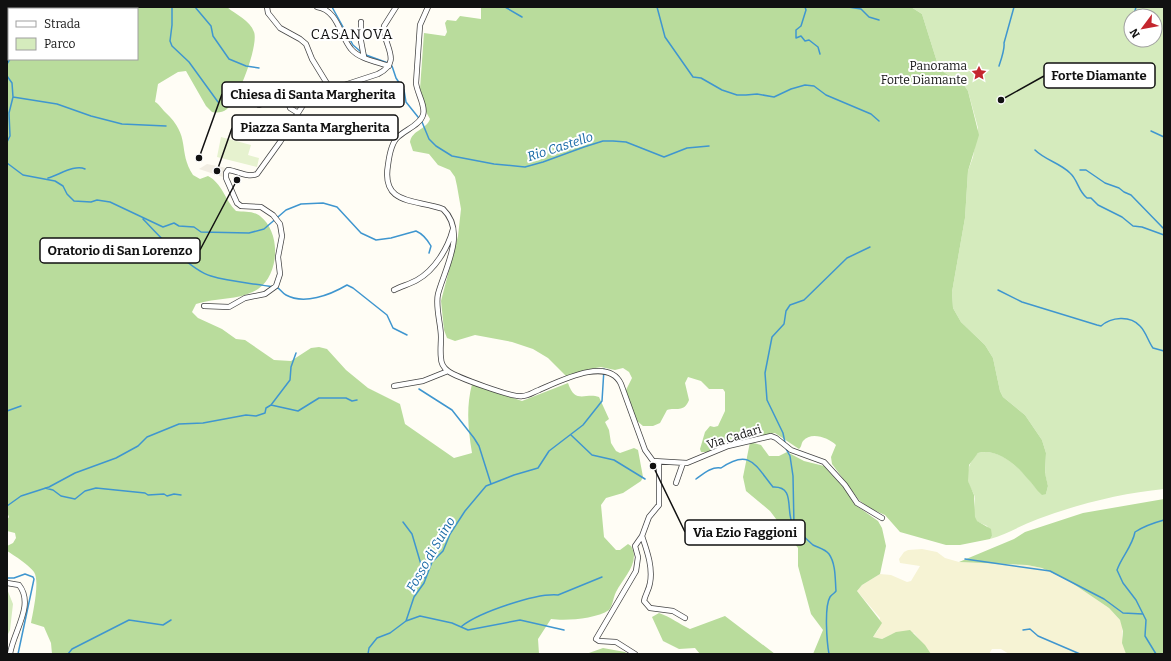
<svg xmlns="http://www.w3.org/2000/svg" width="1171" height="661" font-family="Bitter,serif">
<rect width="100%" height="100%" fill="#fffdf5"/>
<path fill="#f6f3d4" d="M922 549 937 552 945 558 959 562 1027 565 1042 568 1069 581 1109 608 1120 620 1123 625 1122 636 1126 654H1009L1001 649H992L989 654H931L914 633 892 634 882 639 873 637 878 630 880 618 857 591 862 585 880 574 891 575 907 582 911 581 920 566 900 563 899 559 904 552 908 550Z"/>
<path fill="#d5ebbd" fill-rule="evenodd" d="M911 7H1164V489C1122 493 1078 504 1038 519 1022 525 1007 534 990 539L992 536 987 526 976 521C972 512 975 507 975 499 975 495 972 491 970 487 964 475 969 462 978 453 996 448 1014 463 1025 475 1033 483 1035 491 1046 494L1048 486 1045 474 1046 453 1042 440 1025 415 1003 397 1000 391 993 358 985 345 961 322 953 308 952 292 965 218 968 171 973 157 978 128 968 91 964 85 942 71 938 65 922 14ZM1131 16H1155V40H1131Z
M7 589 13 604 10 630 7 636Z"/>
<path fill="#b9dc9c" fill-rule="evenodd" d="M7 7H227C236 15 250 20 254 32 259 45 238 100 227 109 222 113 217 113 212 112L206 106 186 71 178 72 158 84 155 102C158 103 162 109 165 112 192 137 177 150 193 175L200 179 208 176C222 183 225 200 236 211 244 212 254 211 260 216 281 232 280 274 258 289 239 301 217 297 196 304L192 312 198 318 222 329 236 339 245 340 274 360 291 361 311 348 319 347 327 349 346 370 368 388 400 404 405 424 454 458 472 453C468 429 466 408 472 384L522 401 568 383C575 405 586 392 599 397L609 419 605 422 609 430 611 443 616 451 620 453 634 448 638 450 643 477 641 481 623 493 606 498 601 505 604 537 616 550H620L628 544 631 546C641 562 623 578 616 592 613 598 613 605 609 610 596 619 566 621 551 619L538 639 539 654H52L51 643 44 627 31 623C33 612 40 581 34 572 30 566 14 555 7 551V546L13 543 16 538 15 533 7 531V520L9 517 7 512ZM9 9H137V59H9Z
M481 7H911L922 14 938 65 942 71 964 85 968 91 979 135 968 171 965 218 952 292 953 308 961 322 985 345 993 358 1000 391 1003 397 1025 415 1042 440 1046 453 1045 473 1048 486 1046 494 1042 495C1036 490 1032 483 1027 478 1016 464 996 448 978 453L969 465 968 481 974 495 975 517 977 521 991 529 992 536 990 539 960 545H946L900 532 885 515 869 508 859 500 832 464 831 457 836 445C829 438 811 431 803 441 801 444 802 446 799 449L775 433 727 441 708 452H701L700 449 705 432 710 426 714 427 718 426 725 411V392L723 389H709L701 381 688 377 685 383 689 400C684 413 676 407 667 410L660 423 653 426H643L636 420 626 390 632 378 629 372 623 368 615 370 601 367 590 369 568 378 548 358 533 349 512 342 475 335 455 341 447 338 444 330 441 301 458 236 461 209 457 186 455 177 450 170 438 165 429 154 413 151 410 142C412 130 426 130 430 119L426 112 420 89 424 33 445 36 447 32 445 23 447 20 456 21 460 16 481 19Z
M750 442 761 445 769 456H779L787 452 804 461 824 466 846 490 854 504 878 521 882 528 886 546 880 574 862 585 857 591 882 623 873 637 882 639 896 632 910 630 925 645 931 654H813L823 630 811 614 798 566V548L770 511 746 491 743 477Z
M1164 499V654H1126L1122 643 1123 631 1120 620 1109 608 1069 581 1042 568 1027 565 959 562 1014 539 1025 532 1083 513Z
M659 613C671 617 679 624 690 629L725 616 775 654H700L695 648 679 649 663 641 652 617Z
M603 648 625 652 627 654H586Z"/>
<path fill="#e6f2cf" d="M221 137 251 145 248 155 259 158 257 167 217 157Z"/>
<path fill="#f1ede2" d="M207 164 227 168 226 178 199 169Z"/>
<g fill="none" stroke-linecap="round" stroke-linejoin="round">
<path stroke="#3f96cf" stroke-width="1.5" d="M172 7V25L170 41 172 46 189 62 218 102
M195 7 211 26 213 36 229 59 246 66 259 68
M332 7 353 45 361 52
M505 7 522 17
M657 7 665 37 693 77 701 78 722 90 737 95H746L757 94 774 97 791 89 805 85 814 86 826 95 871 114 879 121
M805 7 806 10 801 26 796 30V38L801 36 805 41 809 40 818 47 820 54
M841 7H845
M848 7 861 9 869 17 879 20
M1135 11 1136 7
M7 35 9 38
M366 55 388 63
M7 64 10 59
M392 66 396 78 404 90 406 102 422 122 429 139 436 146 452 156 494 164 525 167 543 162 584 147 603 141H613L626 142 664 157 687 148 709 146
M999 66C1001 60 1005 49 1004 43L1014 7
M7 76 12 83 13 97 9 113 10 136 7 142
M13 97 57 104 91 116 122 124 166 126
M1151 131 1164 137
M1035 150C1045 160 1060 163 1070 173 1078 180 1078 191 1087 198H1091L1098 205 1122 217 1133 226 1142 227 1164 235
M7 163 23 175 55 181 63 186 67 194 74 201 91 202 97 200 110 202 163 227 174 223 179 226 194 227 201 232 249 233 264 229 286 210 301 204 323 203 337 207 361 233 376 240 391 238 416 231C423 234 427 239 431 246L429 253
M1080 170H1086L1105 183 1119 188 1124 192 1131 195 1164 229
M48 178C59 175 75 164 85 169
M143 219C158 235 190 270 211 276 231 282 252 283 273 287
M276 287C281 289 282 293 286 295 304 305 330 295 347 285L353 288 387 315 393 328 407 335
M998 290 1022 302 1097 325 1101 326C1111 317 1130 315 1140 326 1146 332 1148 341 1153 348L1164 351
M419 389 452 410 474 438 479 446 491 484
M271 405 290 380 291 367 296 353
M7 411 21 406
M571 435 592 455 614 460 645 479
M785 443 783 433 767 400 765 373 772 337 784 324 786 311 790 305 804 300 847 258 870 247
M785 447 790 456 793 476 794 526
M696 479C703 474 712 466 721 468 750 448 755 465 773 487 796 486 785 511 793 525 798 531 807 540 813 545 819 548 825 549 829 554 836 564 835 579 836 591 834 594 832 594 830 597 824 607 827 643 829 654
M45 488 53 490 61 496 75 499 85 491 96 488 145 493 148 495 164 494 167 496 174 494 181 495
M7 506 21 496 49 487 75 473 116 458 138 446 147 437 179 424 203 423 246 415 256 416 265 413 266 408 271 405 298 411 319 398H346L352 401 357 400
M403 522 412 534 425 578
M965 559 1050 571 1104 599 1123 613 1143 614
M7 578H14L25 574 33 577 34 579 18 654
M406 621 420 616 452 623 468 630 520 620 564 630
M462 626C480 612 536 593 558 595L602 577
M1023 630 1030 629 1038 636 1080 654
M68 654 72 649 129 620 163 625 171 620
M368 654 369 648 377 638 390 633 406 621 414 597 424 583 432 562 443 551 450 534 465 511 486 486 514 475 538 468 549 451 583 425 602 401 604 369
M1156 654 1145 636 1146 620 1136 600 1123 583 1117 570C1122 556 1132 547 1135 532 1144 526 1153 523 1164 520"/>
<defs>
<path id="minor" d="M267 7 268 13 280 28 300 39 306 44 312 59 331 90
M317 7C338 10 340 36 351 49 359 59 378 62 389 66
M428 7 420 25 416 83C417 93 426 106 423 115 420 125 405 130 398 137 392 142 389 157 388 165 381 206 416 199 443 209 467 232 445 268 438 294 435 307 441 324 441 337 441 344 440 351 441 358 441 363 444 368 448 371 456 377 513 398 522 396 529 396 533 392 539 390 560 381 608 356 621 384L645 450 653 461 687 463 728 446 771 436 776 438 791 450 824 462 845 485 857 503 882 518
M361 22V41L364 57
M259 105 277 98 288 101 290 108 298 113
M394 290C402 286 410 284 417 280 435 270 448 248 453 229
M204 306 229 307 245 298 265 294 276 286 280 274 278 257 282 236 280 224 273 215 261 207 241 206 237 203 226 178V173L228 170C238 171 247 178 257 174L280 142 308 97 378 74C404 61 382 45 384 26L396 7
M394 386 423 381 448 371
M659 462V505L649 517 642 536C647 551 653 567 650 583 649 590 645 595 644 601L650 608 673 611 685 618
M676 483 683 463
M7 583 19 585C35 605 13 632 10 654
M635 654 616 642 599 641 596 639 636 571 638 557 635 546 642 536"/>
</defs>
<use href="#minor" stroke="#444" stroke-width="6"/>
<use href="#minor" stroke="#fff" stroke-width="4.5"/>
</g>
<defs>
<symbol id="sight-bare" viewBox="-9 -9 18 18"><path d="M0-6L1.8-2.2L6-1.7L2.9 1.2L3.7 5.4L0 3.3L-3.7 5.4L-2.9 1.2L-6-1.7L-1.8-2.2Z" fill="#c4262e" stroke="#fff" stroke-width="2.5" paint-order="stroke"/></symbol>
</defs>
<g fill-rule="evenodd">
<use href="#sight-bare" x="968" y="62" width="22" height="22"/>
</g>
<g text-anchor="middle" stroke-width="4" stroke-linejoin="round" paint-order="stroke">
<g font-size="12" fill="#111" stroke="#fff" text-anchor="end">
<text x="967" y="70">Panorama<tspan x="967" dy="14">Forte Diamante</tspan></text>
</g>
<g font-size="12" fill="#111" stroke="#fff">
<text transform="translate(734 437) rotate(-17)" y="4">Via Cadari</text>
</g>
<g font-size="13" font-style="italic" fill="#1768a6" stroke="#fff">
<text transform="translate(560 146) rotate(-18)" y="5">Rio Castello</text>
<text transform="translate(430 554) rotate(-60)" y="5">Fosso di Suino</text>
</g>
<g font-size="14" letter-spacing="1" fill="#111" stroke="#fff">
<text x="352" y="39">CASANOVA</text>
</g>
</g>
<path fill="none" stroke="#111" stroke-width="1.5" d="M1001 100L1044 76M199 158L222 94M217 171L232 128M237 180L200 250M653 466L685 532"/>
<g fill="#111" stroke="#fff" stroke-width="1.5">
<circle cx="1001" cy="100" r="4"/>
<circle cx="199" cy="158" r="4"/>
<circle cx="217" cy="171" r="4"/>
<circle cx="237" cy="180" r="4"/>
<circle cx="653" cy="466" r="4"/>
</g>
<g fill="#fff" stroke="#111" stroke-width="1.5">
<rect x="1044" y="63" width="111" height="25" rx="4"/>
<rect x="222" y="82" width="182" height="25" rx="4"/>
<rect x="232" y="115" width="166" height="25" rx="4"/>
<rect x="40" y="238" width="160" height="25" rx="4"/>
<rect x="685" y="520" width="120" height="25" rx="4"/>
</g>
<g font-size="13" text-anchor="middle" font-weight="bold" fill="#111">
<text x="1099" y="80">Forte Diamante</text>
<text x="313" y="99">Chiesa di Santa Margherita</text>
<text x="315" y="132">Piazza Santa Margherita</text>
<text x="120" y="255">Oratorio di San Lorenzo</text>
<text x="745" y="537">Via Ezio Faggioni</text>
</g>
<rect width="1171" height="661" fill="none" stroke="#111111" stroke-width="16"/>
<rect x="8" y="8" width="130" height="52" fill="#ffffff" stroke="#a0a0a0"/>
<rect x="16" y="21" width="20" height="6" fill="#ffffff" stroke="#a0a0a0"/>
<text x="44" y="28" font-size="12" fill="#111111">Strada</text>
<rect x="16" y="38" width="20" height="12" fill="#d5ebbd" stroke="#a0a0a0"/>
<text x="44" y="48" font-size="12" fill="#111111">Parco</text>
<g transform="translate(1143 28) rotate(238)"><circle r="19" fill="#ffffff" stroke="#a0a0a0"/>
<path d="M0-3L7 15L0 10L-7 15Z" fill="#c4262e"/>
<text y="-6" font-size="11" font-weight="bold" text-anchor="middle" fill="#111111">N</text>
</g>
</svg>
